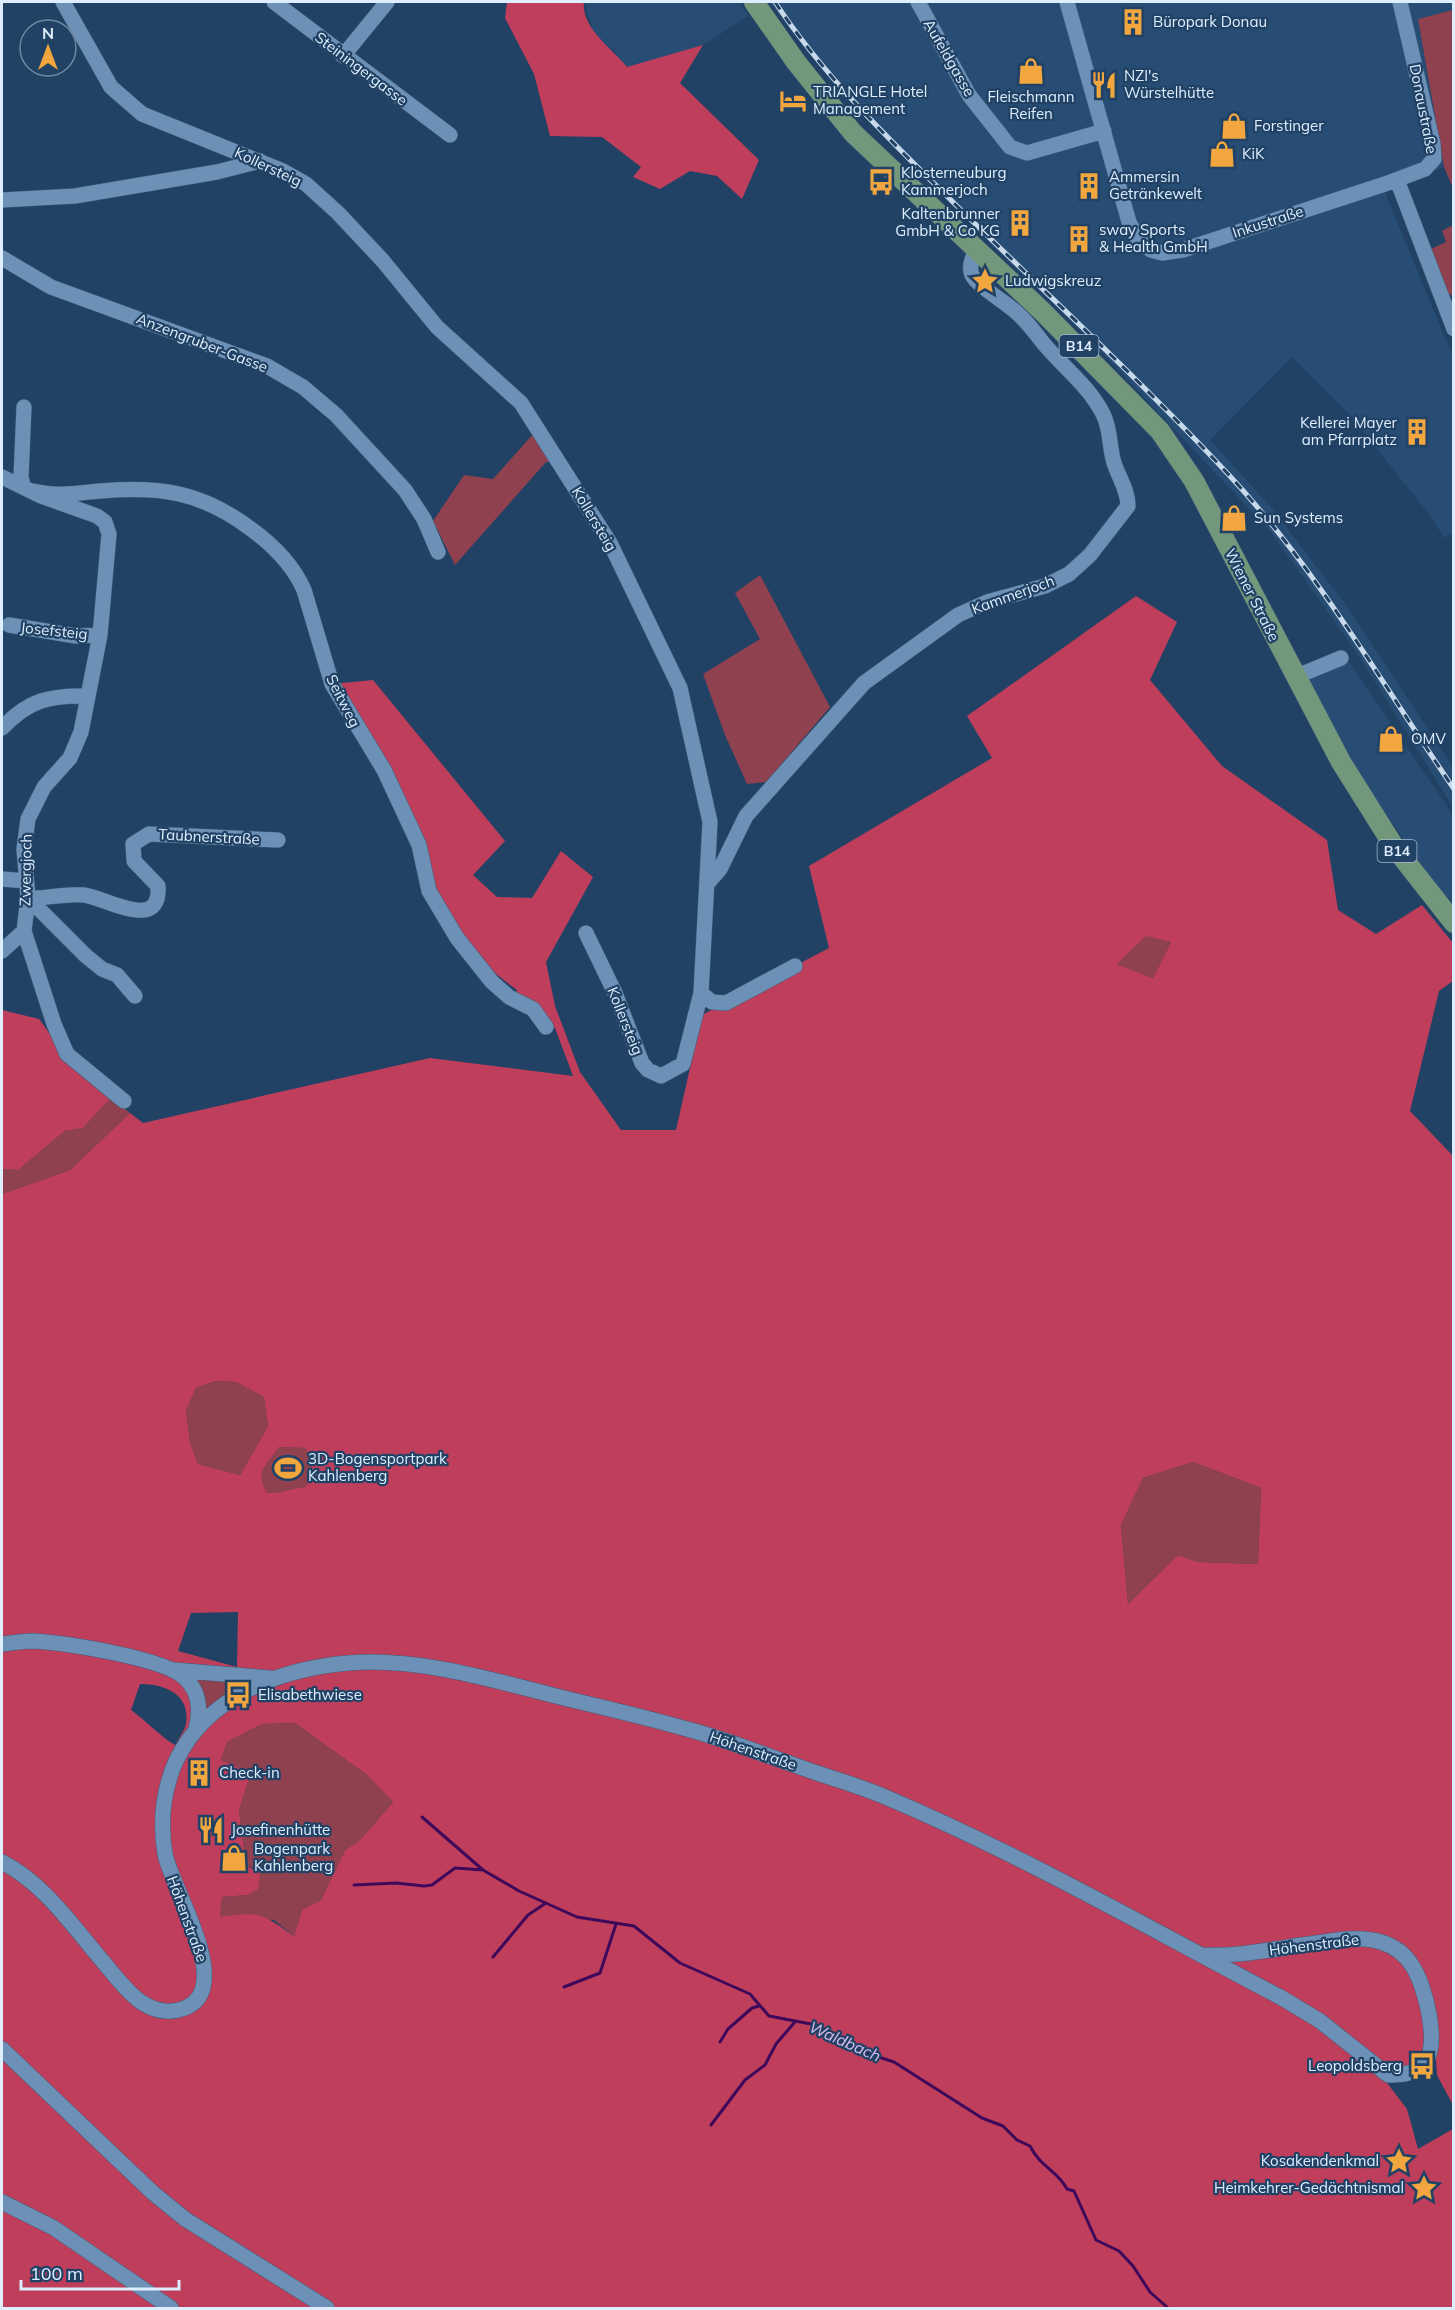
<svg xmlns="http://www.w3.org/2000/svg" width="1455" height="2310" font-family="Mulish,sans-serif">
<rect width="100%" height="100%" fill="#214264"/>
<path fill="#274d74" d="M584 2H740L748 16 703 45 627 68 614 51 595 36Z
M769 2H1453V10L1418 19 1444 167 1383 188 1453 357V533L1444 538 1432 518 1350 415 1292 357 1210 440 1270 506 1343 601 1453 767V807L1359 656 1270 531 1092 342 957 211 839 91Z
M1347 659 1453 815V903L1431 879 1345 754 1301 676Z"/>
<path fill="#90414f" d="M1453 10V188L1444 167 1418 19Z
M1453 225 1454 293 1451 295 1447 294 1431 249 1446 242 1442 231Z
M543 423 567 462H546L455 565 433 521 464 475 493 479Z
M760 575 830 707 766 782 747 784 725 735 703 674 760 639 735 593Z
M1146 935 1171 942 1153 978 1117 964Z
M111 1098 130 1113 70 1170 2 1194V1169L18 1170 65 1131 83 1128Z
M216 1381 236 1382 264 1397 268 1426 240 1475 198 1464 190 1442 186 1411 196 1388Z
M279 1447 307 1448C313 1463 314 1473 305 1487 291 1488 278 1494 266 1493 254 1472 267 1465 279 1447Z
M1193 1462 1261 1488 1258 1564 1198 1562 1178 1555 1128 1604 1121 1525 1143 1478Z
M194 1678 250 1680 207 1711 204 1691Z
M295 1723 367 1775 393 1802 359 1841 345 1850 321 1900 302 1910 294 1936 274 1920 220 1917 222 1897 248 1895 255 1869 246 1865 239 1810 251 1773 221 1760 227 1742 262 1724Z"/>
<path fill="#bf3e5c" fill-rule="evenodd" d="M507 2H584C581 28 613 49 627 67L703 45 680 83 759 160 742 199 717 176 690 171 660 189 633 177 641 167 602 137 550 136 534 74 505 18Z
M1136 596 1177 622 1150 680 1222 766 1327 840 1338 910 1376 934 1422 905 1453 943V981L1439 991 1410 1111 1454 1157 1453 2105 1437 2075 1436 2059 1430 2064 1384 2079 1407 2109 1418 2149 1453 2129V2308H2V1194L70 1170 130 1113 143 1123 430 1058 573 1076 555 1028 515 995 517 990 496 974 430 895 421 852 332 684 373 680 505 841 473 875 497 897 532 898 561 851 593 877 546 962 555 1006 580 1072 621 1130H676L702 1015 829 948 809 866 992 758 967 716ZM1146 936 1171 942 1153 978 1117 964ZM216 1381 236 1382 264 1397 268 1426 240 1475 198 1464 190 1442 186 1411 196 1388ZM279 1447 306 1448C313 1463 315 1473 305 1487 291 1488 278 1494 267 1493 254 1472 267 1465 279 1447ZM1193 1462 1261 1488 1258 1564 1198 1562 1178 1555 1128 1604 1121 1525 1143 1478ZM238 1612 237 1667 178 1651 191 1613ZM194 1678 251 1682 207 1710 204 1691ZM140 1684C163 1684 191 1693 186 1724 185 1730 178 1739 176 1745 164 1740 144 1719 131 1710ZM295 1723 367 1775 393 1802 359 1841 345 1850 321 1900 302 1910 294 1936C261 1912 260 1912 220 1917L222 1897 248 1895 258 1889 260 1874 246 1865 239 1810 251 1773 221 1760 227 1742 262 1724Z
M2 1010 39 1019 77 1071 111 1098 83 1128 65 1131 18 1170 2 1169Z"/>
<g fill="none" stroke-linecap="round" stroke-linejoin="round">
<path stroke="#3f095a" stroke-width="3" d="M422 1817 483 1870
M354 1885 396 1883 424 1886 432 1885 455 1868 483 1870 519 1891 577 1917 634 1926 680 1963 750 1994 769 2016 816 2025 857 2050 894 2062 982 2118 1003 2126 1017 2140 1030 2146C1041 2168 1057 2170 1067 2189L1074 2191 1096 2240 1119 2251 1133 2266 1150 2292 1168 2308
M493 1957 528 1915 546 1903
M564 1987 600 1973 616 1924
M720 2042 728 2029 752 2008 759 2006
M711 2125 745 2080 765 2065 776 2044 794 2023"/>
<defs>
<path id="minor" d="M63 2 111 87 142 114 283 171 306 184 338 213 383 261 437 327 521 403 610 543 680 688 710 822 701 993 683 1064 661 1076 648 1070 642 1063 615 993 586 933
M274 2 450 135
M918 2 969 95 1010 147 1027 153 1104 131
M1067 2 1129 222 1139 241 1151 250 1162 253 1183 250 1385 184 1425 169 1434 159 1433 144 1400 2
M343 56 387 2
M1397 180 1454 329
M2 200 75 196 217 172 260 161
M2 258 51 287 267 366 303 387 336 415 405 490 424 519 438 552
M2 477 41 496 97 516 105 522 109 534 100 635 81 732 70 758 44 787 28 819 24 849 28 898 24 931 54 1024 67 1054 124 1101
M23 486 21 477 24 407
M33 491C62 497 72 493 101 491 161 486 202 492 251 529 273 545 293 565 304 590L332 684 384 770 419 845 429 891 457 938 492 982 509 997 533 1009 546 1027
M9 625 76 636 100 635
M1295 677 1341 658
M2 728C29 700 49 695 88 696
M2 879 26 881
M707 884 720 869 746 816 864 683 958 615 987 602 1045 586 1069 574 1090 555 1128 506C1128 490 1119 478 1114 463 1109 447 1111 429 1103 414 1089 386 1064 368 1044 344 1035 333 1028 322 1017 313 1006 302 977 286 972 275 968 267 973 257 976 249
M28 898C46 899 65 893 84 895 107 898 161 933 158 886L134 861 133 844 149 834 278 840
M28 898 86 956 102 969 117 975 135 996
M2 951 24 931
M701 993 712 1002 726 1003 795 966
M2 1644C12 1643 23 1641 34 1641 65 1643 164 1658 185 1678 200 1692 201 1710 196 1729
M174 1670 270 1678
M2 1862C44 1883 75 1929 105 1964 116 1977 127 1992 141 2002 153 2010 167 2014 182 2009 238 1991 172 1890 165 1854 160 1823 163 1790 176 1761 207 1696 280 1669 348 1663 418 1657 492 1680 560 1697 605 1708 650 1718 694 1731 730 1741 765 1755 800 1767 830 1778 861 1786 890 1799 1024 1856 1152 1930 1282 1998L1320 2021 1388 2075C1401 2075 1416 2074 1425 2063 1440 2043 1425 1986 1413 1967 1406 1955 1394 1946 1381 1942 1358 1935 1333 1941 1309 1944 1273 1949 1237 1957 1201 1955
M2 2049 152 2192 185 2219 327 2308
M2 2202 54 2228 171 2308"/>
<path id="major" d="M754 2 796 62 853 133 1043 312 1160 431 1194 481 1341 762 1395 848 1454 923"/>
</defs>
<use href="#minor" stroke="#425f7a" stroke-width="16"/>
<use href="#major" stroke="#425f7a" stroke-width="21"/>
<use href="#minor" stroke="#6c90b6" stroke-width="15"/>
<use href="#major" stroke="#73977b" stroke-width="20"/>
<defs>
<path id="rail" d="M775 2C827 81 896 146 963 212 1052 299 1143 383 1228 474 1316 568 1381 682 1454 789"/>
</defs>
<use href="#rail" stroke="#c7d9eb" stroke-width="5"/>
<use href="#rail" stroke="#214264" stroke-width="3" stroke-dasharray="9" stroke-linecap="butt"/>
</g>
<defs>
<symbol id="building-bare" viewBox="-9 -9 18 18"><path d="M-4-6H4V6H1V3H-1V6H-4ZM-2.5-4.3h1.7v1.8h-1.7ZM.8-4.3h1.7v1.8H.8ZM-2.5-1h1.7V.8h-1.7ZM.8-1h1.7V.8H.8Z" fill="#f1a63f" stroke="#214264" stroke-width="2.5" paint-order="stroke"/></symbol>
<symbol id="shop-bare" viewBox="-9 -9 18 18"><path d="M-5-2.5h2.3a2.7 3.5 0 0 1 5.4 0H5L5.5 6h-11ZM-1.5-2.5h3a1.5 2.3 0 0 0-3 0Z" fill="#f1a63f" stroke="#214264" stroke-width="2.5" paint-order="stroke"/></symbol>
<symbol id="restaurant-bare" viewBox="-9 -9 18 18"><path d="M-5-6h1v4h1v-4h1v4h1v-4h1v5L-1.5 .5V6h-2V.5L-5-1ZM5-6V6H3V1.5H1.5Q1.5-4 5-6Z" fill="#f1a63f" stroke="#214264" stroke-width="2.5" paint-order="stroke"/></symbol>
<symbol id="hotel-bare" viewBox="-9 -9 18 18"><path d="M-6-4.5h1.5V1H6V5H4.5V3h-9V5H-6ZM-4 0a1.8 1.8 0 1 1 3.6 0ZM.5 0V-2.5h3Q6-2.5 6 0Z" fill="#f1a63f" stroke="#214264" stroke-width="2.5" paint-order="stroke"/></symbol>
<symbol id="bus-bare" viewBox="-9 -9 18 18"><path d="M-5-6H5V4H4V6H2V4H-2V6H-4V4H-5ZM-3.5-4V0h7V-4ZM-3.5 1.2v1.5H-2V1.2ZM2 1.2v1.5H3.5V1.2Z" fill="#f1a63f" stroke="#214264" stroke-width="2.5" paint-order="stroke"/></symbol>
<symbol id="sight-bare" viewBox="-9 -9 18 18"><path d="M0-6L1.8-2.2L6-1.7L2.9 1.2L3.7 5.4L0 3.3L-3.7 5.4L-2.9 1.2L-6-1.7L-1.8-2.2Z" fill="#f1a63f" stroke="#214264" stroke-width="2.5" paint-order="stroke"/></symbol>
<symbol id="stadium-bare" viewBox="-9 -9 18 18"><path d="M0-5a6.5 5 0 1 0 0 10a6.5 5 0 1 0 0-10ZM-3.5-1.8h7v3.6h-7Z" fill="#f1a63f" stroke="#214264" stroke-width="2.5" paint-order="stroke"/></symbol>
</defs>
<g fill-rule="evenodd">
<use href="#building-bare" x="1114" y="3" width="38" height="38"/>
<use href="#shop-bare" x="1012" y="52" width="38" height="38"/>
<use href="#restaurant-bare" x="1085" y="66" width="38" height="38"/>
<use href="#hotel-bare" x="774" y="82" width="38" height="38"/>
<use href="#shop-bare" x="1215" y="107" width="38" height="38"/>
<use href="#shop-bare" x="1203" y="135" width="38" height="38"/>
<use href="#bus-bare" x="862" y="163" width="38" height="38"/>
<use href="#building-bare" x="1070" y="167" width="38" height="38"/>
<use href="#building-bare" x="1001" y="204" width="38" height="38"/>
<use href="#building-bare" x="1060" y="220" width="38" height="38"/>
<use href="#sight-bare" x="966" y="262" width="38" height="38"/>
<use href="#building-bare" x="1398" y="413" width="38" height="38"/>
<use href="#shop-bare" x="1215" y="499" width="38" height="38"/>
<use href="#shop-bare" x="1372" y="720" width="38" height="38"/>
<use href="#stadium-bare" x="269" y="1449" width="38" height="38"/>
<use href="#bus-bare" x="219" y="1676" width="38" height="38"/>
<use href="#building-bare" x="180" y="1754" width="38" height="38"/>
<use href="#restaurant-bare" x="192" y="1811" width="38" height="38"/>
<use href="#shop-bare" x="215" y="1839" width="38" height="38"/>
<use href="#bus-bare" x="1403" y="2047" width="38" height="38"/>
<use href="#sight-bare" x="1380" y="2142" width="38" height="38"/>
<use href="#sight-bare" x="1405" y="2169" width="38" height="38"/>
</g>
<g text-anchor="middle" stroke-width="4.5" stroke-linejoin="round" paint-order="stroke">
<g fill="#214264" stroke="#a5bad0" stroke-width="1.5">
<rect x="1059.5" y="335" width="39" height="22" rx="4.5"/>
<rect x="1377.5" y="840" width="39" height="22" rx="4.5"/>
</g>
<g font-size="14" font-weight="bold" fill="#deeefe">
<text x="1079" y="351">B14</text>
<text x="1397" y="856">B14</text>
</g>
<g font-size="15" fill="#deeefe" stroke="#214264" text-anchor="start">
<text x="1153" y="27">Büropark Donau</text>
<text x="1124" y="81">NZI's<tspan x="1124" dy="17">Würstelhütte</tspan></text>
<text x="813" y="97">TRIANGLE Hotel<tspan x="813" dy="17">Management</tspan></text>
<text x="1031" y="102" text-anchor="middle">Fleischmann<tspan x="1031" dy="17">Reifen</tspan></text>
<text x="1254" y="131">Forstinger</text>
<text x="1242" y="159">KiK</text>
<text x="901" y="178">Klosterneuburg<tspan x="901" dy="17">Kammerjoch</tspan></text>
<text x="1109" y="182">Ammersin<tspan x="1109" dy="17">Getränkewelt</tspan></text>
<text x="1000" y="219" text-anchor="end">Kaltenbrunner<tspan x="1000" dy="17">GmbH &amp; Co KG</tspan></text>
<text x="1099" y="235">sway Sports<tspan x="1099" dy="17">&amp; Health GmbH</tspan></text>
<text x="1005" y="286">Ludwigskreuz</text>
<text x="1397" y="428" text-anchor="end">Kellerei Mayer<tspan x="1397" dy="17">am Pfarrplatz</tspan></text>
<text x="1254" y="523">Sun Systems</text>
<text x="1411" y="744">OMV</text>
<text x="308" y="1464">3D-Bogensportpark<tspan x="308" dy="17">Kahlenberg</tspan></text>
<text x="258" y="1700">Elisabethwiese</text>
<text x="219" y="1778">Check-in</text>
<text x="231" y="1835">Josefinenhütte</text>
<text x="254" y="1854">Bogenpark<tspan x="254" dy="17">Kahlenberg</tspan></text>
<text x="1402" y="2071" text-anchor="end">Leopoldsberg</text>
<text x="1379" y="2166" text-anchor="end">Kosakendenkmal</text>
<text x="1404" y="2193" text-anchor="end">Heimkehrer-Gedächtnismal</text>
</g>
<g font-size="15" fill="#deeefe" stroke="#214264">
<text transform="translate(949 58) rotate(60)" y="5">Aufeldgasse</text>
<text transform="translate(361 69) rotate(37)" y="5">Steiningergasse</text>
<text transform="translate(1423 109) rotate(79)" y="5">Donaustraße</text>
<text transform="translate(268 167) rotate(25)" y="5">Kollersteig</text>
<text transform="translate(1268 222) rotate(-18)" y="5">Inkustraße</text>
<text transform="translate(202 343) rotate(21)" y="5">Anzengruber-Gasse</text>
<text transform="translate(594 519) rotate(59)" y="5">Kollersteig</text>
<text transform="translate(1013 595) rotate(-20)" y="5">Kammerjoch</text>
<text transform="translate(1252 595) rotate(63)" y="5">Wiener Straße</text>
<text transform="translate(54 631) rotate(6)" y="5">Josefsteig</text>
<text transform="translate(343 701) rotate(63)" y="5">Seitweg</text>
<text transform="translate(209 837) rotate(3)" y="5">Taubnerstraße</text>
<text transform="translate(26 870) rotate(-89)" y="5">Zwergjoch</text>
<text transform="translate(625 1021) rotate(68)" y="5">Kollersteig</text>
<text transform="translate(753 1751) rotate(19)" y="5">Höhenstraße</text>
<text transform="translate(187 1919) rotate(70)" y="5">Höhenstraße</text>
<text transform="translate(1314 1945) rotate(-7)" y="5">Höhenstraße</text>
</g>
<g font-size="16" font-style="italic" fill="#dbbdf1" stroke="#214264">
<text transform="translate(845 2041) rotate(24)" y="6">Waldbach</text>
</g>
</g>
<rect width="1455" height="2310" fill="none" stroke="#deeefe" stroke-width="6"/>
<g transform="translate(48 48)"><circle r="28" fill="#214264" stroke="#6d87a2" stroke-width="1.5"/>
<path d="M0-4.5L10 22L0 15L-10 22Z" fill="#f1a63f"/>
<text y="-9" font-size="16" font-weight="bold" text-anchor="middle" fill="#deeefe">N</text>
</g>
<path d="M21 2280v9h158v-9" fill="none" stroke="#deeefe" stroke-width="3"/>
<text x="30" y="2280" font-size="18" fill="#deeefe" stroke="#214264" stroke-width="4.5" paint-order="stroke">100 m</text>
</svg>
